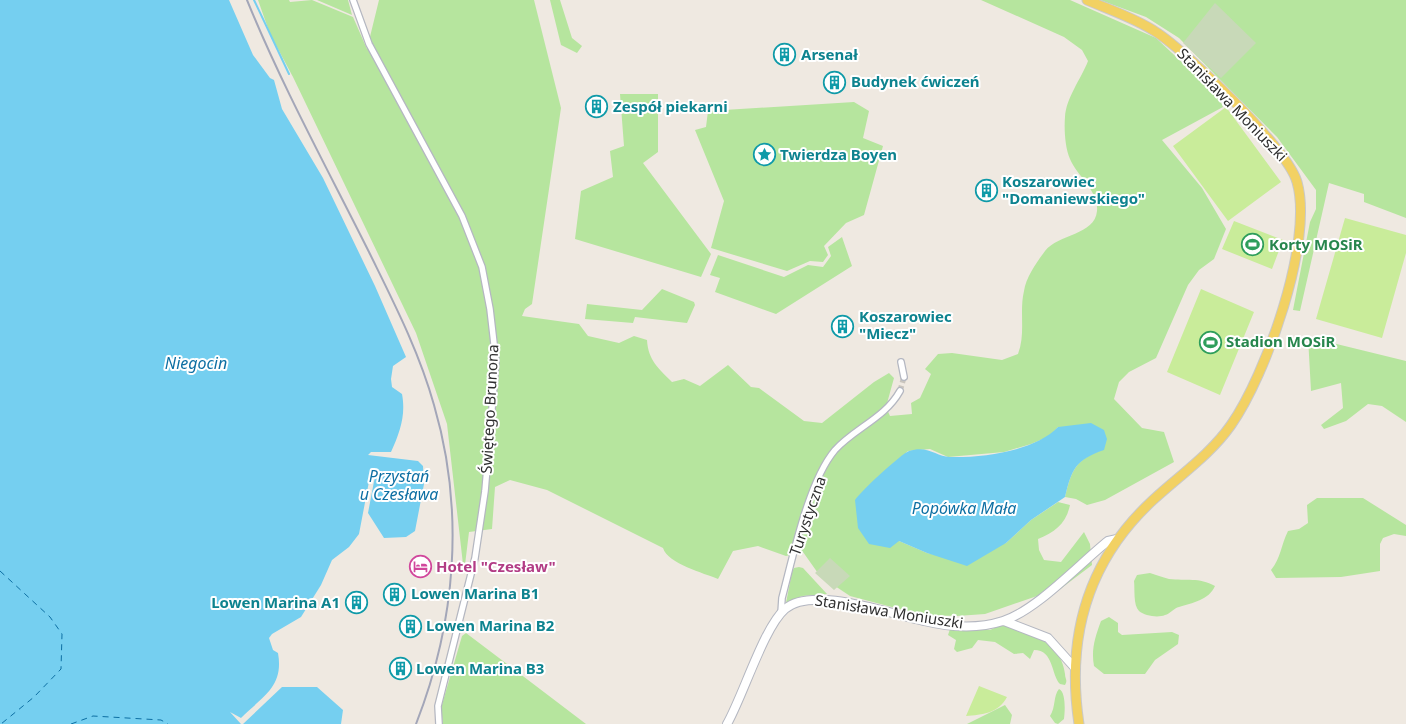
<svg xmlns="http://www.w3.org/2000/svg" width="1406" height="724" font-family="'Noto Sans',sans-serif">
<rect width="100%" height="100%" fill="#efe9e1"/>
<path fill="#b6e59e" d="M258 0H289L290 2 312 0 353 17 367 49 379 0H534L561 108 532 304 525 309 522 316 579 324 588 336 619 343 634 336 647 340C648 360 659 369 672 382L684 379 700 386 728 365 751 387 759 388 804 421 822 423 874 382 889 373 894 378 886 407 890 416 912 414 911 403 920 398 931 374 925 369 938 354 952 353 1002 360 1018 354C1026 333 1019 312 1024 291 1026 277 1037 262 1045 251 1058 234 1095 235 1097 211 1099 191 1077 176 1070 159 1065 148 1064 129 1065 117 1066 98 1081 79 1088 61L1082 50 1064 37 981 0H1070L1156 38 1218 96 1223 107 1162 140 1202 188 1226 229 1214 259 1199 270 1188 285 1156 358 1129 372 1119 382 1114 399 1142 428 1164 432 1174 462 1105 500 1087 505 1076 499 1065 497C1072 469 1075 460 1104 449L1058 427 1050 436 1031 444 1004 452 948 457 930 449 908 451 887 470 899 541 927 553 945 557 1006 543 1031 520 1058 502 1070 505C1066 524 1055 532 1038 539L1039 550 1044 560 1061 562 1084 532 1090 544 1092 565 1055 593 1040 595 985 614 957 616 922 615 850 596 820 576 803 552 786 556 758 546 733 551 718 579C704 573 668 564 663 548L547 490 510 480 495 487 492 529 469 532 464 573 447 424 416 333 293 77 270 34Z
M317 0H348L352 15Z
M550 0H560L572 38 582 46 577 53 561 45Z
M1100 0H1406V218L1364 202V194L1329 183 1300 311 1293 310 1310 222 1316 209V190L1277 137 1179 38 1146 17Z
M620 94H658V152L643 163 711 254 701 277 575 239 581 191 613 177 610 151 624 146Z
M854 102 869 111 863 138 883 146 864 215 846 223 824 246 828 255 823 262 810 261 787 271 711 248 724 201 695 130 706 127 708 111Z
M842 237 852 266 776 314 715 292 720 278 710 275 718 255 784 277 808 265 823 267 831 256 828 247Z
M662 289 694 302 695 305 687 323 635 317 633 323 585 319 587 304 642 310Z
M1308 337 1406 361V422L1382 406 1368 404 1346 421 1324 429 1321 425 1343 408 1341 383 1311 391Z
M1317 498H1363L1406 525V536L1394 534 1383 538 1380 544V571L1341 577 1276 578 1271 570C1281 558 1281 545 1288 531L1299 529 1308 523 1307 505Z
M799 567 803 568 827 594 802 596 786 603 792 572 794 568Z
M1150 573C1156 575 1162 577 1169 579 1186 581 1199 577 1215 586 1209 600 1192 603 1179 607 1174 608 1170 614 1165 615 1158 618 1145 616 1139 611 1133 605 1135 589 1134 581L1137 575Z
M1109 617 1118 623V632L1122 635 1172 632 1179 635 1178 644 1155 660 1145 674H1104L1094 666C1091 650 1095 637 1101 621Z
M1001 625C1029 632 1061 641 1065 674 1065 679 1068 680 1065 685L1060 684C1051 675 1054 650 1034 650L1030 659 1023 653 1014 654 995 642 978 640 972 648 957 652 954 649 956 640 948 635 950 629 979 628 990 630Z
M466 633 586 724H443L441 708 462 636Z
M1059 689C1066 692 1065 711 1064 719L1058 724 1055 723 1050 716C1056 707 1053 696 1059 689Z
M1005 705 1012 715 1010 724H967Z"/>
<path fill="#c8d9b8" d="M1215 3 1256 43 1221 78 1183 43Z
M830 558 850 576 834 590 815 573Z"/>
<path fill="#c9ec9a" d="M1226 107 1281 182 1228 221 1173 146Z
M1345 218 1406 235V253L1382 338 1316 319Z
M1234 221 1283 240 1272 269 1222 249Z
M1201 289 1254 312 1220 395 1167 372Z
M979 686 1007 697C999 713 982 715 966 716Z"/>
<path fill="#75cff0" d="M0 0H229L253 55 270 78 274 80 282 109 323 178 375 286 406 357 393 366 391 379 392 387 402 394C406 415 400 432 391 452H371L368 455 418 461 423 466 424 484 415 531 406 537 384 538 368 513 376 471H371L359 534 349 547 332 560 321 585 301 617 272 634 269 638 273 650 278 653C284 687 263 696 241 718L230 712 241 724H0Z
M1091 423 1104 430 1107 439 1104 450C1075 460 1072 469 1065 497L1031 520 1006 543 967 566 927 553 899 541 890 548 869 544 858 528 855 500C861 491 901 454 909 451 929 445 936 457 950 457 983 458 1035 451 1058 427Z
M282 687H317L343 710 341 724H243Z"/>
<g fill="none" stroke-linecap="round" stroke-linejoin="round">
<path stroke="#75cff0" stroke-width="2" d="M254 0 289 74"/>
<path stroke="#0d6fa3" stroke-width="1" stroke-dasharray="6 5" stroke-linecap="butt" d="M0 571 50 617 62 634 61 669 34 697 1 724
M71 724 93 716 161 720 168 724"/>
<path stroke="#c8c4bd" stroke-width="5.5" stroke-dasharray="5.5 3" stroke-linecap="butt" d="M900 391 904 377"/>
<defs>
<path id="street" d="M353 0 369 44 462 216 482 267 490 309 496 361 485 491 475 558 438 706 439 724
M901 362 904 377
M781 613 782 598C793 557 808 482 835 450 855 428 885 418 900 391"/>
<path id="secondary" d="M1004 621 1048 638 1075 668
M727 724C743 696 764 627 785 609 812 585 890 614 924 621 949 627 978 629 1003 621 1037 610 1079 564 1108 541L1117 539"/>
<path id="primary" d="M1079 724C1066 637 1088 560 1153 500 1180 475 1210 455 1231 425 1266 375 1314 241 1297 182 1287 148 1187 52 1156 32 1135 18 1110 10 1087 0"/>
</defs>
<use href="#street" stroke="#b4b7c1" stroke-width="8"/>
<use href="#secondary" stroke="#b4b7c1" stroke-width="10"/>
<use href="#primary" stroke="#c9c9c9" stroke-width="11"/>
<use href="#street" stroke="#fff" stroke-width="5.5"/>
<use href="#secondary" stroke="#fff" stroke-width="8"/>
<use href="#primary" stroke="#f2d163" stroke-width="9"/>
<path stroke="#a3a6b8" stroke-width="2" d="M247 0C282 86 327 168 369 252 393 301 419 351 434 405 465 511 456 622 416 724"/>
</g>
<defs>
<symbol id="building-ring" viewBox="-11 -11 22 22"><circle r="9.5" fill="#fff" stroke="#0f9aa8" stroke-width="1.5"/><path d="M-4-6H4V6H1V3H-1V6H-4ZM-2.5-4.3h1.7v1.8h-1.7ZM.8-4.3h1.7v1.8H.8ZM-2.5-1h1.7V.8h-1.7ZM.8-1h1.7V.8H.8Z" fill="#0f9aa8"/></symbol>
<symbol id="sight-ring" viewBox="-11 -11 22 22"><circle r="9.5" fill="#fff" stroke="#0f9aa8" stroke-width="1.5"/><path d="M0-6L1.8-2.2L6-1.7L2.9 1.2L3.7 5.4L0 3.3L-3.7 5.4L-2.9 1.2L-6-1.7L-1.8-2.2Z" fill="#0f9aa8"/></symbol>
<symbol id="stadium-ring" viewBox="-11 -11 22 22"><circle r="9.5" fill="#fff" stroke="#2e9e5b" stroke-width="1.5"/><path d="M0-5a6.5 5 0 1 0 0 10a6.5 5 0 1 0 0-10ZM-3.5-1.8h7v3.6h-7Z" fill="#2e9e5b"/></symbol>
<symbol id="hotel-ring" viewBox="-11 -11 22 22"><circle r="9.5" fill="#fff" stroke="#d1479c" stroke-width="1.5"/><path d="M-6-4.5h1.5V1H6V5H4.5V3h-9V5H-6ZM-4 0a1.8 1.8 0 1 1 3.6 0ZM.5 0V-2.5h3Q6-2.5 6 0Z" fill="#d1479c"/></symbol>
</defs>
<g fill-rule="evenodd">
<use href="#building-ring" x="772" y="42" width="25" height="25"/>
<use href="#building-ring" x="822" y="70" width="25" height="25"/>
<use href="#building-ring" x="584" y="94" width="25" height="25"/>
<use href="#sight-ring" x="752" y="142" width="25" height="25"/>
<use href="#building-ring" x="974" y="178" width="25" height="25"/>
<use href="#stadium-ring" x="1240" y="232" width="25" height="25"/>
<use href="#building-ring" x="830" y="314" width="25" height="25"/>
<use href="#stadium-ring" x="1198" y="330" width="25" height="25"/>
<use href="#hotel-ring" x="408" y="554" width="25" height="25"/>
<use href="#building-ring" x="382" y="582" width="25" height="25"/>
<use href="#building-ring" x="344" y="590" width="25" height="25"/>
<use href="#building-ring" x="398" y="614" width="25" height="25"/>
<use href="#building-ring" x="388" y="656" width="25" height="25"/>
</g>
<g text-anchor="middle" stroke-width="4" stroke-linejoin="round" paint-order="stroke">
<g font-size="15" font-weight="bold" fill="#0d838f" stroke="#fff" text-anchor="start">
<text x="801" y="60">Arsenał</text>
<text x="851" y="87">Budynek ćwiczeń</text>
<text x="613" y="112">Zespół piekarni</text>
<text x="780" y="160">Twierdza Boyen</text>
<text x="1002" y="187">Koszarowiec<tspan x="1002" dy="17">"Domaniewskiego"</tspan></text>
<text x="859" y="322">Koszarowiec<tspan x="859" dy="17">"Miecz"</tspan></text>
<text x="411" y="599">Lowen Marina B1</text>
<text x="340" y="608" text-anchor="end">Lowen Marina A1</text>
<text x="426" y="631">Lowen Marina B2</text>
<text x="416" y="674">Lowen Marina B3</text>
</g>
<g font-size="15" fill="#2e2e2e" stroke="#fff">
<text transform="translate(1232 105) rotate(46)" y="5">Stanisława Moniuszki</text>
<text transform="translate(490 409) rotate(-87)" y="5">Świętego Brunona</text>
<text transform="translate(808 516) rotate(-71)" y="5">Turystyczna</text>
<text transform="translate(889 612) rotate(9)" y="5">Stanisława Moniuszki</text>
</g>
<g font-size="15" font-weight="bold" fill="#27864d" stroke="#fff" text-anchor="start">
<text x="1269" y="250">Korty MOSiR</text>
<text x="1226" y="347">Stadion MOSiR</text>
</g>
<g font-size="15" font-weight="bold" fill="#b23c85" stroke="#fff" text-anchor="start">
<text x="436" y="572">Hotel "Czesław"</text>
</g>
<g font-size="16" font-style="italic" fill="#0d6fa3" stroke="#fff">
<text x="196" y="369">Niegocin</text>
<text x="399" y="482">Przystań<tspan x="399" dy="18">u Czesława</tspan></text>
<text x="964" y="514">Popówka Mała</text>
</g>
</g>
</svg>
